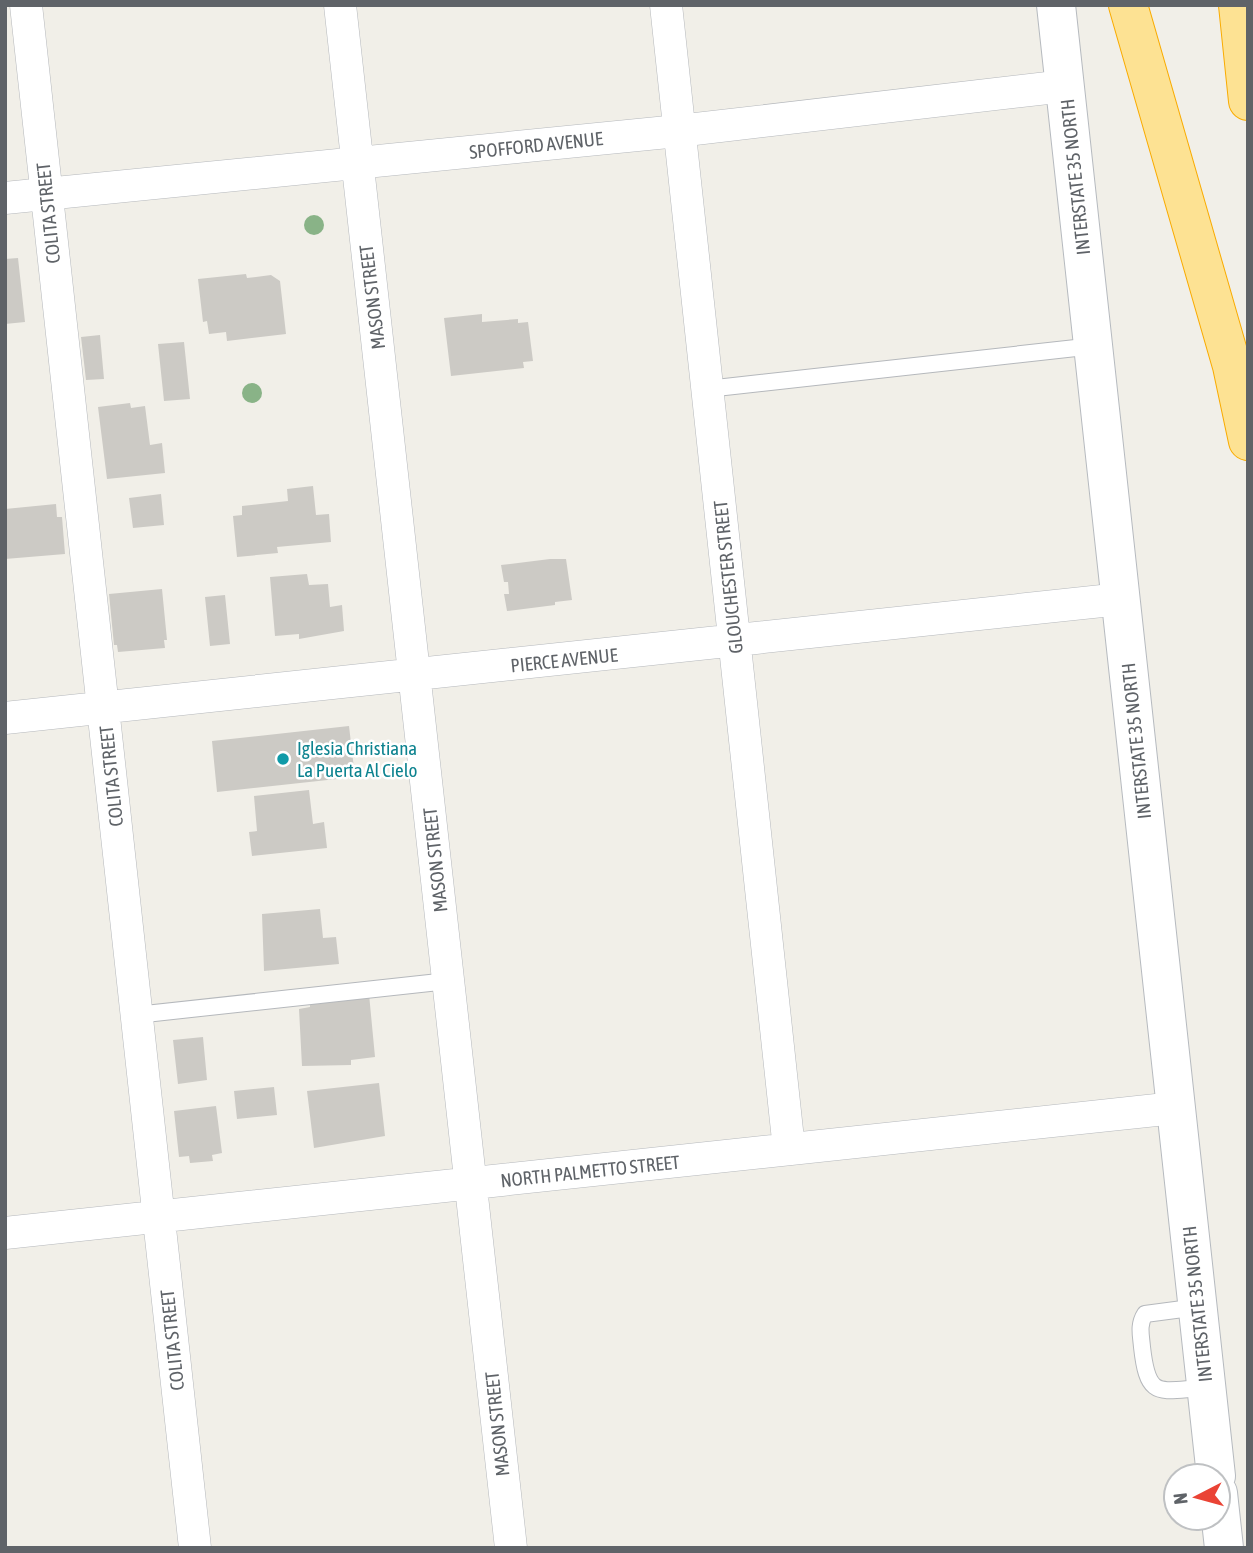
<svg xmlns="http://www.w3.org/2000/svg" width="1253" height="1553" font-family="'Asap Condensed',sans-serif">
<rect width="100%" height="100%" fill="#f1efe8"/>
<path fill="#cccac5" d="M18 258 25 322 5 324V259Z
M246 274 247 278 271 275 280 281 286 334 227 341 226 332 209 334 207 321 203 322 198 279Z
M482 314V322L518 319V323L528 322 533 361 523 362 524 368 451 376 444 318Z
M100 335 104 379 86 380 81 337Z
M184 342 190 399 164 401 158 344Z
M130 403 131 408 145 406 150 445 162 443 165 473 107 479 98 407Z
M313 486 316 515 329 514 331 542 277 547 278 553 237 557 233 516 242 515V506L288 501 287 489Z
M161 494 164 525 133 528 129 498Z
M56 504 57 517H62L65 554 5 559V509Z
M550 559H566L572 600 555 602V605L507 611 504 594H509L508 582H504L501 565Z
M307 574 309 585 328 584 330 607 342 605 344 631 299 639V634L275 636 270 577Z
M162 589 167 640H164L165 648 118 652 117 645H114L109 594Z
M225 595 230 644 210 646 205 597Z
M349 726 355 777 217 792 212 741Z
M309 790 313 824 324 822 327 848 252 856 249 832 257 831 254 796Z
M320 909 323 938 336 937 339 964 264 971 262 914Z
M369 994 375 1057 351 1060V1065L302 1066 299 1009 310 1007V1000Z
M203 1037 207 1080 178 1084 173 1040Z
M379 1083 385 1136 314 1148 307 1091Z
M274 1087 277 1115 237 1119 234 1091Z
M216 1106 222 1153 212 1155 213 1161 190 1163 189 1156 179 1157 174 1111Z"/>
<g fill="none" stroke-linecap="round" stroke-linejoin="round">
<defs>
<path id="service" d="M707 389 1094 346
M136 1015 448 981
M1198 1307 1145 1314C1138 1325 1141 1335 1142 1347 1148 1401 1159 1390 1206 1388"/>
<path id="minor" d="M26 5 195 1548
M340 5 511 1548
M666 5 789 1149
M5 198 678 131 1065 86
M5 718 1121 599
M5 1233 1175 1108"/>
<path id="secondary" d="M1056 5 1216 1476
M1218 1493 1224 1548"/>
<path id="motorway" d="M1128 5 1232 366 1248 441
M1238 5 1248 101"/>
</defs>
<use href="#service" stroke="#b5b8bc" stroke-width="18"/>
<use href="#minor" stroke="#b5b8bc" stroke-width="33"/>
<use href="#secondary" stroke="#b6babf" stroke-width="40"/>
<use href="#motorway" stroke="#f9ab00" stroke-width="40"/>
<use href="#service" stroke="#fff" stroke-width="16"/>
<use href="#minor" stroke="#fff" stroke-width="32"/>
<use href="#secondary" stroke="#fff" stroke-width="38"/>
<use href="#motorway" stroke="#fde293" stroke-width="38"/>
</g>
<g fill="#89b387">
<circle cx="314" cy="225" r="10"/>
<circle cx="252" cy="393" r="10"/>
</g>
<circle fill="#0f9aa8" stroke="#fff" stroke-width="2.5" cx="283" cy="759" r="7"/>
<g text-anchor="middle" stroke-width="5" stroke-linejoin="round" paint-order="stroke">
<g font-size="19" fill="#5f6368" stroke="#fff">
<text transform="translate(536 145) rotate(-6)" y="7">SPOFFORD AVENUE</text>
<text transform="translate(1075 177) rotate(-96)" y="7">INTERSTATE 35 NORTH</text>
<text transform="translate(48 213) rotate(-96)" y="7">COLITA STREET</text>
<text transform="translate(372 297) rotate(-97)" y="7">MASON STREET</text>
<text transform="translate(728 577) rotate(-96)" y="7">GLOUCHESTER STREET</text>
<text transform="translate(564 660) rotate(-6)" y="7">PIERCE AVENUE</text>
<text transform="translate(1136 741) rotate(-96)" y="7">INTERSTATE 35 NORTH</text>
<text transform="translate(111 776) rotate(-96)" y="7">COLITA STREET</text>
<text transform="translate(435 860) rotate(-96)" y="7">MASON STREET</text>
<text transform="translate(590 1171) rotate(-6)" y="7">NORTH PALMETTO STREET</text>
<text transform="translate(1197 1304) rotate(-96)" y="7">INTERSTATE 35 NORTH</text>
<text transform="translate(172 1340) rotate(-96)" y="7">COLITA STREET</text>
<text transform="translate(497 1424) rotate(-96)" y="7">MASON STREET</text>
</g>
<g font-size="19" fill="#0d838f" stroke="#fff" text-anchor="start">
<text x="297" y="755">Iglesia Christiana<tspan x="297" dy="22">La Puerta Al Cielo</tspan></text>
</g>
</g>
<rect width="1253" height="1553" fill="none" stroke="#5f6368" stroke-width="14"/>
<g transform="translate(1197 1497) rotate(264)"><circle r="33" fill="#ffffff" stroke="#bfc1c3" stroke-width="2"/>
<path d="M0-5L12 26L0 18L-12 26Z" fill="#ea4335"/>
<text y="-10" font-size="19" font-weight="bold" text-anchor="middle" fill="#5f6368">N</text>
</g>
</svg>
